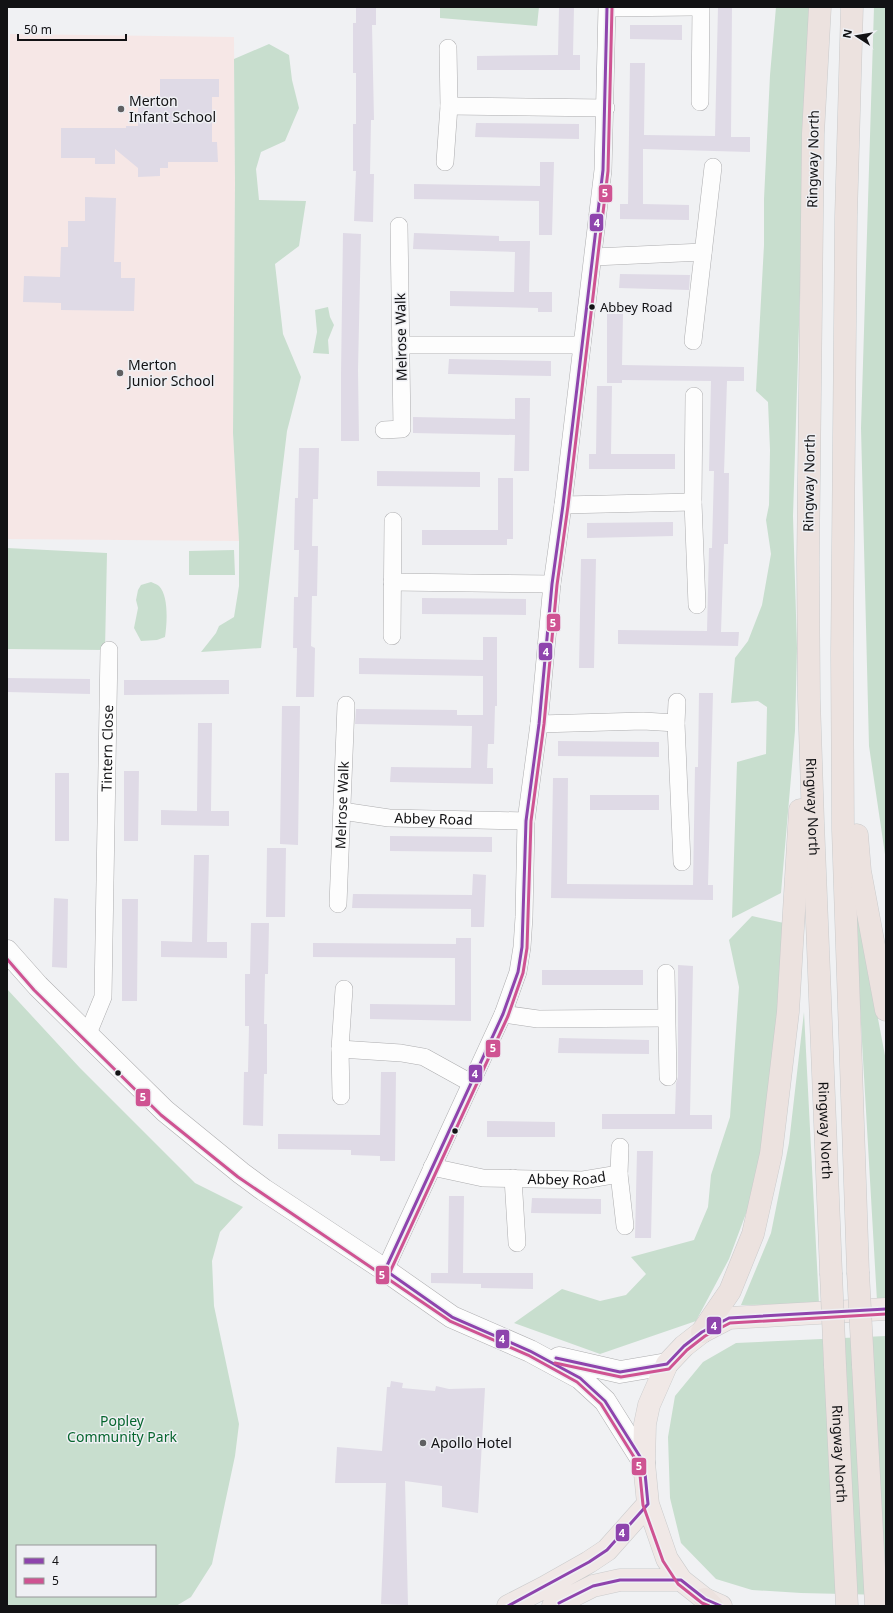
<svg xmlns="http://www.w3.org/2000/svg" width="893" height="1613" font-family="'Noto Sans',sans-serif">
<rect width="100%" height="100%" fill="#f0f1f3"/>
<path fill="#f6e7e6" d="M10 34 234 37 235 184 233 433 239 541 7 539V159Z"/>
<path fill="#c8dece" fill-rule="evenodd" d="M440 7H539L537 26 440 18Z
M776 7H809L793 516 797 648 795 731 781 893 732 918 737 762 766 754 767 707 758 701 731 703 735 658 748 641 762 605 771 554 766 520 769 505 770 450 768 402 756 391 764 245V199L770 75Z
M874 7H886V861L869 746 861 428Z
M269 44 289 55 292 80 299 108 285 141 261 152 256 169 259 200 306 201 299 246 275 264 283 334 301 377 287 431 261 648 201 652 216 633 219 626 234 617 239 586V541L233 433 235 184 234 59Z
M328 307 330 317 334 325 328 340 329 354 313 353 317 332 315 310Z
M7 548 107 553 105 650 7 649Z
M234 550 235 575H189V551Z
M151 582C153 583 157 584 159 586 169 596 167 624 165 637L157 640 141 641 134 628 138 608 136 600 138 590 141 585Z
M853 886 886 1061V1301H877Z
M752 916 784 923 777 1019 767 1114 754 1192 729 1259 696 1321 600 1354 514 1323 562 1289 600 1301 626 1295 646 1274 631 1257 694 1240 708 1207 711 1175 730 1117 739 987 729 940Z
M7 989 80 1068 195 1183 243 1207 220 1232 212 1261 214 1306 239 1424 235 1456 212 1564 191 1597 176 1606H7ZM17 1546H155V1596H17Z
M804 1012 819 1304 741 1305 771 1233 789 1143Z
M886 1336V1595L801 1593 752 1590 716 1579 681 1543 670 1498 668 1437 675 1396 703 1362 736 1343Z"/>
<path fill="#dfdae6" d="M356 7H376V25H372L374 120H371L370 174H374L373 222 354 221 356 171H353V124H356V73H353V23H356Z
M559 7H574L573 55H580V70H477V56L558 55Z
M718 7H732L731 137H750V152L643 149V204L689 205V220L620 219V204H628L630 63H645L644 135 715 136Z
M630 25H682V40L630 39Z
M160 79H219V97H212V142H217L218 162H168V168H160V176L138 177V168L115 149V164H95V158H61V128H126V126H138V97H160Z
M476 123 579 124V139L475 137Z
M540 162H554L552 235H539V201L414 199V184L540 186Z
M85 197 116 198 114 262H121V278H135L134 311 61 310V303L23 302 24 276 60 277 61 247H68V221H85Z
M343 233 361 234 358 370 359 441H341V374Z
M414 233 499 236V241H530L529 292H552V312H538V308L450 306V291L514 292 515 252 413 249Z
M620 274 690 275 689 290 619 288Z
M607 314H623L622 365 744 367V381H727L724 473H729L728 544H724L721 632H739L738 646 618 644V630L707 631 709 548H712L714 471H709L711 381 622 380V383H607Z
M449 359 551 361V376L448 374Z
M597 386H612L611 454H675V469H589V454H596Z
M515 398H530L529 471H514L515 435 413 433V417L515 419Z
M299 448H319L318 499H313L312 546H318L317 596H312L311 646 315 648 314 697H296L297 648H293L294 597H298L299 550H294L295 498H298Z
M377 471 480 472V487L377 486Z
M498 478H513V539H507V545H422V530H498Z
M673 522V536L587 538V523Z
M581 559H596L594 668H579Z
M422 598 526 599V615L422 614Z
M483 637H497V706H495L494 744H488L487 768H493V784L390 782 391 767 471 768 472 726 355 724 356 709 457 710V715H483V676L359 674V658L483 660Z
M7 678 90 679V694L7 692Z
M124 680H229V694L124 695Z
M699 693H713L708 885H713V900L551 898 553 778H568L567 884 693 885 695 767H698Z
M282 706H300L298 845 280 844Z
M198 723H212L211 811H229V826L161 825V810L197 811Z
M558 741 659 742V757L558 756Z
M124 771H139L138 841H124Z
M55 773H69V841H55Z
M590 795H659V810H590Z
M390 836 492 837V852L390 851Z
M267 848H286L285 917H266Z
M194 855H209L207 942H227V958L161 957V941L192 942Z
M473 874 486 875 484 927H471V909L352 908 353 894 472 895Z
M54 898 68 899 67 968 52 967Z
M122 899H138L137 1001H122Z
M251 923H269L268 974H265L264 1024H267V1074H264L263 1126 243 1125 244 1072H248L249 1026H245V974H250Z
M456 938H471V1021L370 1019V1004L455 1005V958L313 957V943L456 944Z
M678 965 693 966 690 1115H712V1129H602V1114H675L676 1083 678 1077Z
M542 970H643V985H542Z
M559 1038 649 1040V1054L558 1053Z
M381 1072H396L395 1161H380V1156L351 1155V1150L278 1149V1134L380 1135Z
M487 1121 555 1122V1137H487Z
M637 1151H653L651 1238H635Z
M449 1196H464L463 1273H533V1289L481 1288V1284L431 1283V1273H448Z
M532 1198 601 1199V1214L531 1213Z
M391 1381 403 1383 402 1388 435 1391 436 1386 449 1389 485 1388 478 1513 442 1507V1486L405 1481 408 1605 381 1604 386 1483H335L337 1447 382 1451 387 1387H390Z"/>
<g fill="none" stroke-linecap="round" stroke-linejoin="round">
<defs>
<g id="minor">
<path d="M607 8 693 7"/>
<path d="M700 102 701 7"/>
<path d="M449 106 606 108"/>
<path d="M445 162 449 106 448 48"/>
<path d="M594 257 703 252"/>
<path d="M693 341 713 167"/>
<path d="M401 345H582"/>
<path d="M694 396 693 502 697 605"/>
<path d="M384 430 402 429 399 226"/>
<path d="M563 505 693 502"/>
<path d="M392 582 552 584"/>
<path d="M392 636 393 521"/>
<path d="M677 702 676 723 682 862"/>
<path d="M539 724 643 721 676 723"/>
<path id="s1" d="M342 811 389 818 526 821"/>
<path id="s2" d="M338 904 346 705"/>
<path d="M666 973 668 1077"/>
<path d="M503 1014 538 1019 666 1018"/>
<path id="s3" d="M87 1036 103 997 109 650"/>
<path d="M340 1049 401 1053 424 1057 471 1083"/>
<path d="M341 1096 340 1049 344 989"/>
<path d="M620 1147 619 1174 625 1226"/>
<path id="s4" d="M432 1167 483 1178 583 1180 619 1174"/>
<path d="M513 1178 517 1243"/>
<path d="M385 1270 503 1014 518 972 522 947 524 917 526 821 539 724 552 584 563 505 603 170 607 7"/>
</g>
<path id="tertiary" d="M7 951 38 986 165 1111 241 1173 264 1190 385 1270 452 1317 530 1351 580 1378 605 1401 644 1463
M559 1358 620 1372 667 1364"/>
<path id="primary" d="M508 1606 543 1588 589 1562 607 1550 648 1504
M553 1606 593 1586 620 1580H681
M721 1606 705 1599 681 1580 667 1559 648 1504 644 1463 645 1424 649 1405 667 1364 684 1346 702 1332 729 1318 886 1309"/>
<g id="trunk">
<path id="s5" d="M820 7 813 134 808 563 809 699 813 822 831 1273"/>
<path d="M852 7 846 216 842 654 843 830 858 1272"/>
<path d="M857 835 860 871 886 1010"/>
<path d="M702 1332 730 1291 753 1234 771 1154 788 1012 800 810"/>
<path id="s6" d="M835 1365 847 1606"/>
<path d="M863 1365 876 1606"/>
<path d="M705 1599 712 1606"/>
</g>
</defs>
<use href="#minor" stroke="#adadaf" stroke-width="18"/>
<use href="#tertiary" stroke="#adadaf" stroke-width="23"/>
<use href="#primary" stroke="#cacbcc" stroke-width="23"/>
<use href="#trunk" stroke="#cacbcc" stroke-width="23"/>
<use href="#minor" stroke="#fdfdfd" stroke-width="17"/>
<use href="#tertiary" stroke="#fdfdfd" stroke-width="22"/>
<use href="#primary" stroke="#f0e8e6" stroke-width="22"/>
<use href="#trunk" stroke="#ece2df" stroke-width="22"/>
<defs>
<path id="trunk-bridge" d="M858 1272 863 1365
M831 1273 835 1365"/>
</defs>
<use href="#trunk-bridge" stroke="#cacbcc" stroke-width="23" stroke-linecap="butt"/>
<use href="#trunk-bridge" stroke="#ece2df" stroke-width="22"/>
<defs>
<path id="bus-1" d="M385 1270 503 1014 518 972 522 947 526 821 539 724 552 584 563 505 603 170 607 7
M385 1270 452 1317 530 1351 580 1378 605 1401 644 1463 648 1504 607 1550 589 1562 508 1606
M556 1358 620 1372 667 1364 684 1346 702 1332 729 1318 886 1309
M559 1603 593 1586 620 1580H681L705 1599 721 1606"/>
<path id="bus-2" d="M7 959 34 990 161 1115 238 1177 450 1321 528 1355 577 1382 601 1404 639 1465 643 1505 663 1561 678 1584 702 1603 709 1606
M390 1272 508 1016 523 973 527 948 531 821 544 724 557 585 568 506 608 171 612 7
M555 1363 621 1377 669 1369 687 1350 705 1336 730 1323 886 1314"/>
</defs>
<use href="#bus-1" stroke="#eff0f4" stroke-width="6"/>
<use href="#bus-2" stroke="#eff0f4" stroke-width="6"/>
<use href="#bus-1" stroke="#8e44ad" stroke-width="3"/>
<use href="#bus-2" stroke="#cf5392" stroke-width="3"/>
</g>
<g fill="#606062" stroke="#eff0f4" stroke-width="1.5">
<circle cx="121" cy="109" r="4"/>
<circle cx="120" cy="373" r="4"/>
<circle cx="423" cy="1443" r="4"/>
</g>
<g fill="#121214" stroke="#eff0f4" stroke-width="1.5">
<circle cx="592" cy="307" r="3.5"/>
<circle cx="118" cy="1073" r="3.5"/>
<circle cx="455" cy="1131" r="3.5"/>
</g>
<g text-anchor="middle" stroke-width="3" stroke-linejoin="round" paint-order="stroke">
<g font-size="13" fill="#121214" stroke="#eff0f4" text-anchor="start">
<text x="600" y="312">Abbey Road</text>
</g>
<g font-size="14" fill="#121214" stroke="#eff0f4" text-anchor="start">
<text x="129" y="106">Merton<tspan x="129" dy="16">Infant School</tspan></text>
<text x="128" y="370">Merton<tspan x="128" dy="16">Junior School</tspan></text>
<text x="431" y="1448">Apollo Hotel</text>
</g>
<g font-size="14" fill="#121214" stroke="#eff0f4">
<text transform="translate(813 159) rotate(-89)" y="5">Ringway North</text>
<text transform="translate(401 337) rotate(-91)" y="5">Melrose Walk</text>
<text transform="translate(809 483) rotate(-89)" y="5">Ringway North</text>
<text dy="5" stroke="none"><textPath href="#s3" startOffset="291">Tintern Close</textPath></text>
<text dy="5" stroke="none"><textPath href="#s2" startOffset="99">Melrose Walk</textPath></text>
<text dy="5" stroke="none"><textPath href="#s5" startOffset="800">Ringway North</textPath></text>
<text dy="5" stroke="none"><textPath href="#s1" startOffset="92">Abbey Road</textPath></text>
<text dy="5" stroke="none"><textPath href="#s5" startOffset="1124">Ringway North</textPath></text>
<text dy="5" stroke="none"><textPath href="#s4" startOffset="136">Abbey Road</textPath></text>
<text dy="5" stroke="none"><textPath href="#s6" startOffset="89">Ringway North</textPath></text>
</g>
<g font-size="14" fill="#07662f" stroke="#eff0f4">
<text x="122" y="1426">Popley<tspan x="122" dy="16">Community Park</tspan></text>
</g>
</g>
<g stroke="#eff0f4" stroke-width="1.5">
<rect x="598" y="184" width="15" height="19" rx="4" fill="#cf5392"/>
<rect x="589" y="213" width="15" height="19" rx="4" fill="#8e44ad"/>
<rect x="546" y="613" width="15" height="19" rx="4" fill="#cf5392"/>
<rect x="538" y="642" width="15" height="19" rx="4" fill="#8e44ad"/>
<rect x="485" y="1039" width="16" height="19" rx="4" fill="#cf5392"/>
<rect x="468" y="1064" width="15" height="19" rx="4" fill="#8e44ad"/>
<rect x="135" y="1088" width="16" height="19" rx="4" fill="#cf5392"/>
<rect x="375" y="1265" width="15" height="20" rx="4" fill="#cf5392"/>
<rect x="706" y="1316" width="16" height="19" rx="4" fill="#8e44ad"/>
<rect x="495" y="1329" width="15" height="20" rx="4" fill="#8e44ad"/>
<rect x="631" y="1457" width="16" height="19" rx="4" fill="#cf5392"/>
<rect x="615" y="1523" width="15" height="19" rx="4" fill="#8e44ad"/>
</g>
<g font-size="11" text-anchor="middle" font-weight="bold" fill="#fff">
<text x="605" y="197">5</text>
<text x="597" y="227">4</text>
<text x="553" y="627">5</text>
<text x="546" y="656">4</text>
<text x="493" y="1052">5</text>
<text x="475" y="1078">4</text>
<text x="143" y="1101">5</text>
<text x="382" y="1279">5</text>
<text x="714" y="1330">4</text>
<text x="502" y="1343">4</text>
<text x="639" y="1470">5</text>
<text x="622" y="1537">4</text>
</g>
<rect width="893" height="1613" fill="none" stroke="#121214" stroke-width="16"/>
<rect x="16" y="1545" width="140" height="52" fill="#eff0f4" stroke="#97979a"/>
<rect x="24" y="1558" width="20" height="6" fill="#8e44ad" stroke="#97979a"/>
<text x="52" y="1565" font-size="12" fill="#121214">4</text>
<rect x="24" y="1578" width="20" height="6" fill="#cf5392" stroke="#97979a"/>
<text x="52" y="1585" font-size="12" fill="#121214">5</text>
<g transform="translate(857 36) rotate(282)" stroke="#eff0f4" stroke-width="3" paint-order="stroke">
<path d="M0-3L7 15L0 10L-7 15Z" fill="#121214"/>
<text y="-6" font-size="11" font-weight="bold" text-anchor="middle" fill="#121214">N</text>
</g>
<path d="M18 34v6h108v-6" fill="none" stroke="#121214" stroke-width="2"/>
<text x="24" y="34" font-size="12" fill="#121214" stroke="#eff0f4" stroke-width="3" paint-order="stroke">50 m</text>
</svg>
